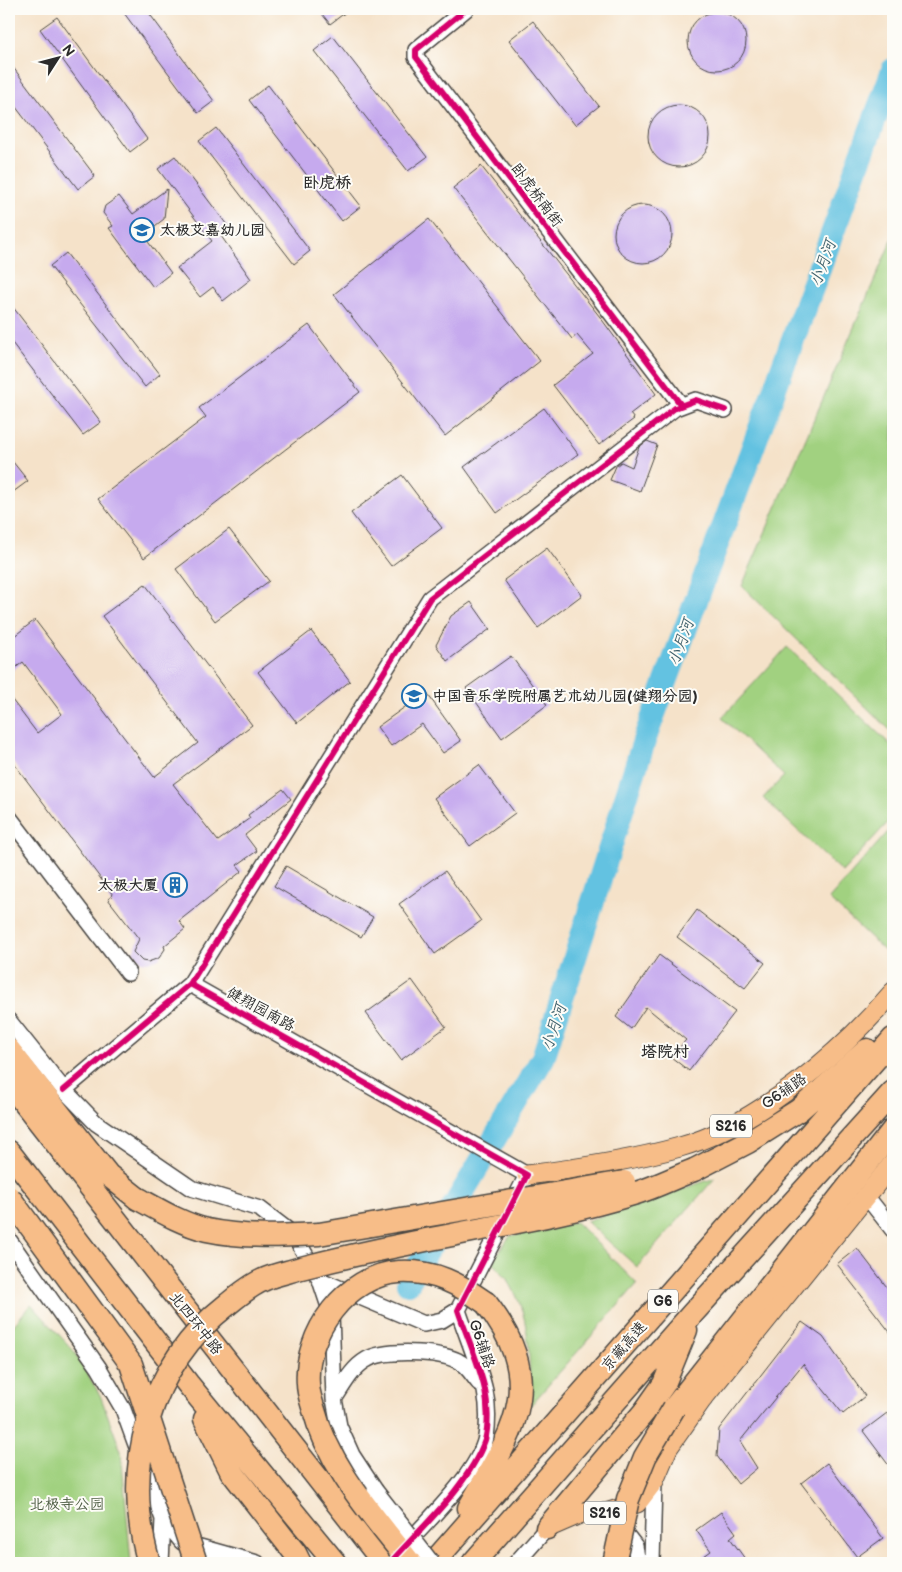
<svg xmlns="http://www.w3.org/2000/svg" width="902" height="1572" font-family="'Balsamiq Sans','LXGW WenKai TC',sans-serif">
<rect width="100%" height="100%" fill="#fdfcf7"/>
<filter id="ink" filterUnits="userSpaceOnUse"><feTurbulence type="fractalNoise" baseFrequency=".02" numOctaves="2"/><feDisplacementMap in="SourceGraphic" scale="10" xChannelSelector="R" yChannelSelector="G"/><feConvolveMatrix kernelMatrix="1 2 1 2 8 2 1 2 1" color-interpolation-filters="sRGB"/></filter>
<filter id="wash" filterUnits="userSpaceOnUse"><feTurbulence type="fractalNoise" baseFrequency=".0096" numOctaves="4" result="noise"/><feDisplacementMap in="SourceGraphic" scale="20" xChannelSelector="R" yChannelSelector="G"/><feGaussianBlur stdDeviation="1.12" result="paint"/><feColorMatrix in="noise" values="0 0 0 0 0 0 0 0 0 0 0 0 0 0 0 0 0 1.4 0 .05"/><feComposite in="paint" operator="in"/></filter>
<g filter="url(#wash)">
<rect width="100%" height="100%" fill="#f5e2c9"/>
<path fill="#a1d180" stroke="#667e56" d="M893 237V733L742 586Z
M787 647 893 747V817L842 872 763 798 784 776 722 718Z
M893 826V948L888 954 829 899Z
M715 1178 637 1267 586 1221Z
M576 1222 637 1284 530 1406C529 1353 534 1302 492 1262L510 1236Z
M31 1304 73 1350 100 1395 121 1451 131 1563H9V1331Z"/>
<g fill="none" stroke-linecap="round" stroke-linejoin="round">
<path stroke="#63c2e1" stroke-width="24" d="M408 1283 543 1058 645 738 893 70"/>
</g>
<g id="blocks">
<path fill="#c6aaee" d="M121 9H146L214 101 198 113Z
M318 9H350L330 24Z
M688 41a29 29 0 1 1 58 0a29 29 0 1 1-58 0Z
M57 17 147 139 130 152 40 29Z
M533 21 599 106 575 125 509 40Z
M333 36 427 157 408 171 314 51Z
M9 62 95 176 78 189 9 98Z
M268 85 361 206 342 221 249 100Z
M648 136a31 31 0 1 1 62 0a31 31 0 1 1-62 0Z
M216 128 310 251 294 264 199 141Z
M175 156 230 229 221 236 251 279 223 301 213 287 200 297 177 268 212 241 158 169Z
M481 166 600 317 656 394 630 414 634 419 599 445 553 385 593 354 577 335 572 339 453 188Z
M167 189 164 219 147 232 150 236 146 239 171 273 153 287 109 228 113 226 103 213 105 206 119 196 133 214Z
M614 234a29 29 0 1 1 58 0a29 29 0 1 1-58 0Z
M429 219 540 361 445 436 334 294Z
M66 253 160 374 145 387 50 266Z
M9 302 101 422 83 435 9 339Z
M309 325 360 392 144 558 98 499 206 417 199 408Z
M544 408 578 454 497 513 464 467Z
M647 441 657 445 640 491 610 480 616 466 621 462 632 467 639 447Z
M9 457 28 481 9 495Z
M402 475 442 528 391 566 351 513Z
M229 529 269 581 215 621 176 569Z
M547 548 582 595 538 628 504 580Z
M145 584 252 725 173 784 218 841 250 818 248 815 283 789 291 799 245 835 257 851 237 865 242 871 179 921 185 929 164 946 165 949 159 958 148 962 142 961 133 952 139 939 108 899 113 895 9 757V696L37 733 62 714 23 662 9 673V640L35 620 154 777 198 743 102 616Z
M471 602 490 629 447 661 436 645 451 616Z
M311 631 350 681 297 723 258 672Z
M511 656 547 705 502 738 466 688Z
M426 692 461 741 443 753 422 724 391 746 377 727Z
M479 765 515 813 470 846 434 798Z
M286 866 373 917 361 937 274 886Z
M445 871 481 921 435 954 399 904Z
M697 910 765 963 745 988 677 937Z
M659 955 735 1012 689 1071 671 1057 686 1040 646 1007 631 1029 616 1017Z
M412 980 446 1027 401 1060 366 1013Z
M857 1248 893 1295V1336L837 1264Z
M802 1322 823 1337 865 1396 843 1414 803 1364 740 1441 757 1468 738 1484 717 1456 719 1429Z
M887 1413 893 1421V1471L863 1431Z
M827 1463 883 1538 857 1557 801 1483Z
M721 1512 736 1533 730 1538 748 1563H709L704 1556 711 1551 696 1530Z"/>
</g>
</g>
<g filter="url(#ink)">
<use href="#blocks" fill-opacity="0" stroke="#494643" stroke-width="1"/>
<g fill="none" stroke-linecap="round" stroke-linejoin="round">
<defs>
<path id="minor" d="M466 9 416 50V57L681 405
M9 817 128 973
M190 984 527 1175 458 1310C467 1337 479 1364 485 1391 488 1405 488 1423 486 1437 479 1472 428 1520 404 1547
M9 1021 64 1090 96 1123 191 1188 260 1209 294 1235 320 1280 331 1313 334 1399 339 1426 352 1455 375 1490
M64 1090 190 984 430 598 675 408 696 400 725 410
M867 1197 893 1230
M9 1240 99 1368 123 1409 163 1519 182 1542 257 1563
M320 1280 424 1324 442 1320 458 1310
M334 1399C343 1386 352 1368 366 1360 384 1349 439 1351 458 1361 467 1365 473 1376 479 1383
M618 1524 635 1546 638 1563
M161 1563 163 1519
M516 1563 547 1528
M652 1563 654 1481"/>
<path id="major" d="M527 1175C575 1169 633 1160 680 1147 757 1125 842 1052 893 992
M547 1528 584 1512 606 1513 637 1503 654 1481 668 1448 701 1401 893 1163"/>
<path id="highway" d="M9 1050 108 1175 137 1198
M9 1083 384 1563
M9 1152 188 1384 335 1563
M694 1170 748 1142 799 1110 867 1050
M674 1408 893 1130
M205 1419 231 1471 295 1553 300 1563
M469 1508C513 1431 549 1384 486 1303
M547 1528 645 1411 664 1384 686 1330
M433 1563 893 1039
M473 1563 692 1314 893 1092"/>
</defs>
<use href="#minor" stroke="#494643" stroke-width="18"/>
<use href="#major" stroke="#494643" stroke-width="21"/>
<use href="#highway" stroke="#494643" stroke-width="25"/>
<use href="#minor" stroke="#fff" stroke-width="15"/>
<use href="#major" stroke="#f7bd88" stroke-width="19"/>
<use href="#highway" stroke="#f7bd88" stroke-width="22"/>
<defs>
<path id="minor-bridge" d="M375 1490 432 1563"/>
<path id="highway-bridge" d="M9 1197 131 1364 196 1563
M137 1198C159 1210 182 1224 207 1230 244 1238 282 1236 319 1234L624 1182
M149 1563C121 1468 148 1366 228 1304 239 1295 251 1285 263 1280 275 1274 289 1272 301 1268 336 1259 372 1251 407 1244 483 1228 562 1216 636 1193 656 1187 675 1177 694 1170
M410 1563C372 1514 329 1468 313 1407 311 1400 308 1392 308 1384 304 1334 346 1275 399 1272 434 1270 459 1284 486 1303
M614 1563 628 1499 645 1457 674 1408"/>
</defs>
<use href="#minor-bridge" stroke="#494643" stroke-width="18" stroke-linecap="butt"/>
<use href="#highway-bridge" stroke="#494643" stroke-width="25" stroke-linecap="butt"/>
<use href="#minor-bridge" stroke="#fff" stroke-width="15"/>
<use href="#highway-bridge" stroke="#f7bd88" stroke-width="22"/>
<defs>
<path id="cycleway" d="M466 9 416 50V57L681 405
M190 984 527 1175 458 1310C467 1337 479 1363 485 1390 488 1404 489 1426 485 1440 469 1485 421 1528 390 1563
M64 1090 190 984 430 598 675 408 696 400 725 410"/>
</defs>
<use href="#cycleway" stroke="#fdfcf7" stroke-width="9"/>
<use href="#cycleway" stroke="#d6006c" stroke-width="6"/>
</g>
</g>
<defs>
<symbol id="school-ring" viewBox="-11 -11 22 22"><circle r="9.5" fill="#fdfcf7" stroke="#1f6fb2" stroke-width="1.5"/><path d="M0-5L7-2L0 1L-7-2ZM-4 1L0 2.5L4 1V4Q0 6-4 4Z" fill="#1f6fb2"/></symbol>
<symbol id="building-ring" viewBox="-11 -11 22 22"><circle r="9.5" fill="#fdfcf7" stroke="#1f6fb2" stroke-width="1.5"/><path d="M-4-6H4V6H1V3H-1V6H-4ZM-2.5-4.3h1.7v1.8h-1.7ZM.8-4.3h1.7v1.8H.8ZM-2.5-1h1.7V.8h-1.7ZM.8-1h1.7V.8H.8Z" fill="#1f6fb2"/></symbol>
</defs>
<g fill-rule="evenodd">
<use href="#school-ring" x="128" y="216" width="28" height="28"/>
<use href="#school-ring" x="400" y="682" width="28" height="28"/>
<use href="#building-ring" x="161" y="871" width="28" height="28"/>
</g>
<g text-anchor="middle" stroke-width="4" stroke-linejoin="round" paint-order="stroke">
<g fill="#fdfcf7" stroke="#6a6a68" stroke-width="1">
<rect x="710" y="1114.5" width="42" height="23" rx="4"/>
<rect x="648" y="1289.5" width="30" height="23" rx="4"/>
<rect x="584" y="1501.5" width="42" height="23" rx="4"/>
</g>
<g font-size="14" font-weight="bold" fill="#2b2b2b">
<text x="731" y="1131">S216</text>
<text x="663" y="1306">G6</text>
<text x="605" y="1518">S216</text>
</g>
<g font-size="15" fill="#2b2b2b" stroke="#fdfcf7">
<text transform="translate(537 195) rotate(53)" y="5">卧虎桥南街</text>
<text transform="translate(261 1009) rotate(29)" y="5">健翔园南路</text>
<text transform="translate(784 1091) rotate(-35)" y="5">G6辅路</text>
<text transform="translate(196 1323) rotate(52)" y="5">北四环中路</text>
<text transform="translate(482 1344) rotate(71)" y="5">G6辅路</text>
<text transform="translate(624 1346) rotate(-49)" y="5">京藏高速</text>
</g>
<g font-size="15" font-weight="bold" fill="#2b2b2b" stroke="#fdfcf7" text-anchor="start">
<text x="160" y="235">太极艾嘉幼儿园</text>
<text x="432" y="701">中国音乐学院附属艺术幼儿园(健翔分园)</text>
<text x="158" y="890" text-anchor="end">太极大厦</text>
</g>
<g font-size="15" fill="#4e5d44" stroke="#fdfcf7">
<text x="67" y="1509">北极寺公园</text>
</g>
<g font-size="16" font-weight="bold" fill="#2b2b2b" stroke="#fdfcf7">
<text x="327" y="188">卧虎桥</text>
<text x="665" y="1057">塔院村</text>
</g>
<g font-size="16" font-style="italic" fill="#3f606b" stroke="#fdfcf7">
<text transform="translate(822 263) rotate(-70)" y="6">小月河</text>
<text transform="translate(680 642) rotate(-70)" y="6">小月河</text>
<text transform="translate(553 1027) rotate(-72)" y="6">小月河</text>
</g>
</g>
<rect width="902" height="1572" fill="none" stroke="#fdfcf7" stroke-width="30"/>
<g transform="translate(58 58) rotate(54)" stroke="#fdfcf7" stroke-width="4" paint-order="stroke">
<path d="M0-4L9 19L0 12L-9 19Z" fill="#2b2b2b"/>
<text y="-8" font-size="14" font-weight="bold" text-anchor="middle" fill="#2b2b2b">N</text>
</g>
</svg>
